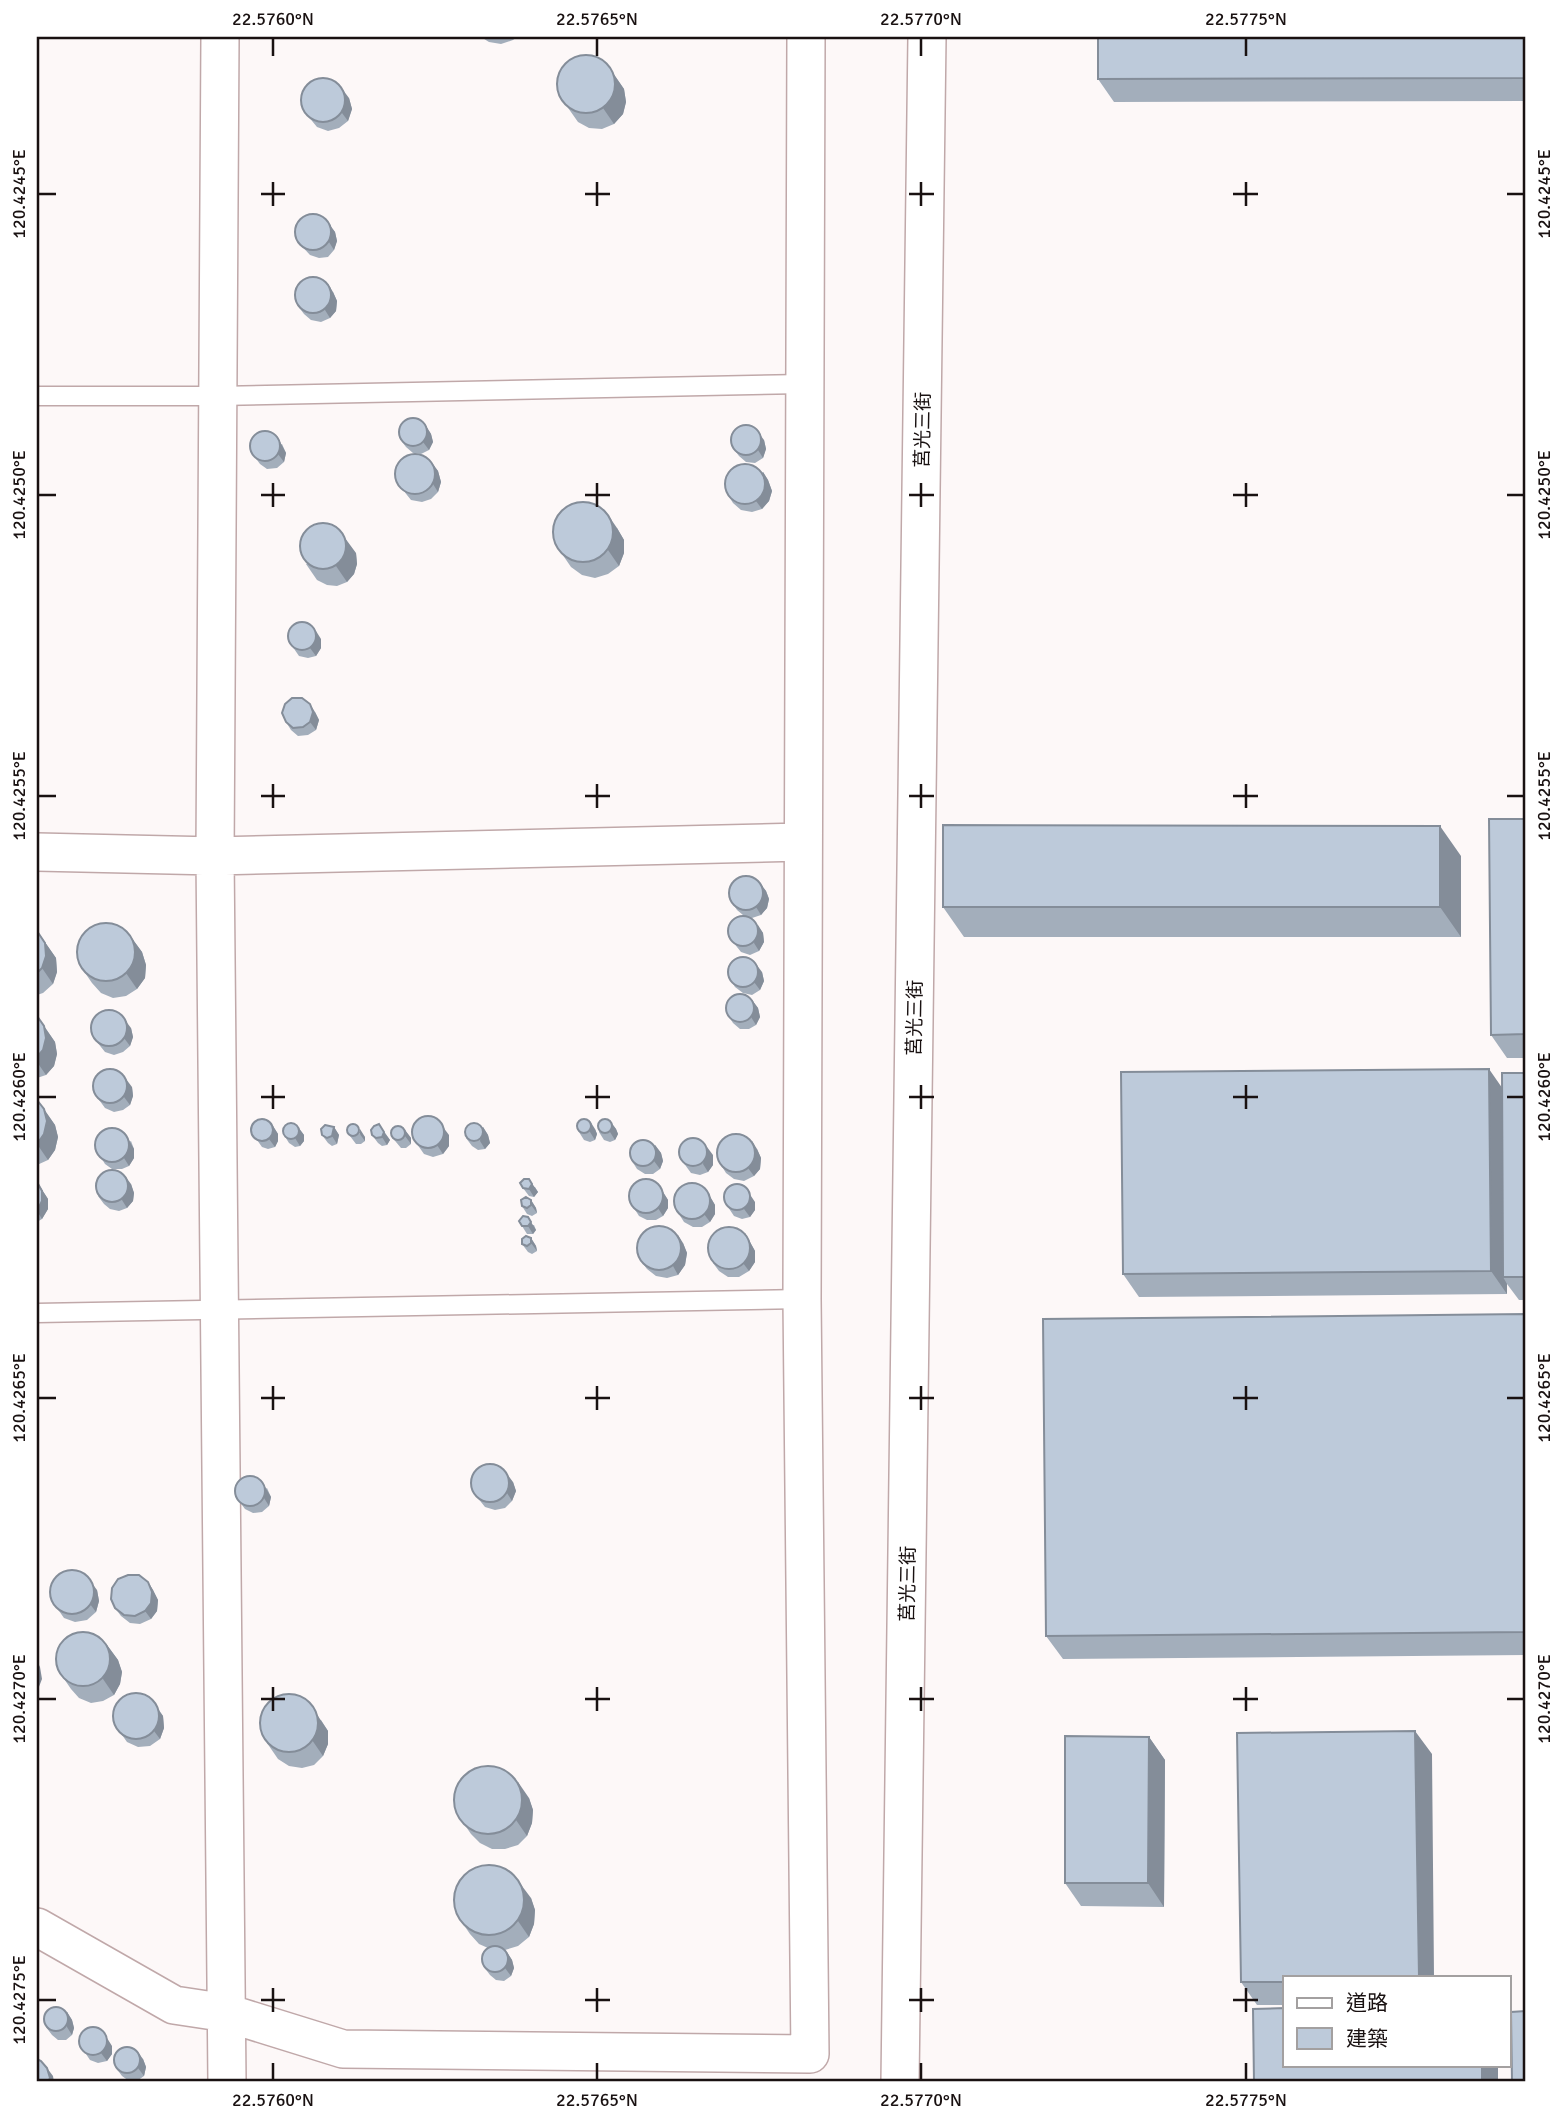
<svg xmlns="http://www.w3.org/2000/svg" width="1563" height="2119" font-family="Signika,'Noto Sans TC',sans-serif">
<rect width="100%" height="100%" fill="#fdf8f8"/>
<g fill="none" stroke-linecap="round" stroke-linejoin="round">
<defs>
<path id="service" d="M37 396H217L804 384
M37 1313 802 1299"/>
<path id="minor" d="M220 37 215 856 227 2082
M37 852 215 856 802 842
M37 1927 174 2005 227 2013 343 2049 810 2054 802 1299 806 37
M900 2082 927 37"/>
</defs>
<use href="#service" stroke="#c0a8a9" stroke-width="21"/>
<use href="#minor" stroke="#c0a8a9" stroke-width="40"/>
<use href="#service" stroke="#fff" stroke-width="18"/>
<use href="#minor" stroke="#fff" stroke-width="37"/>
</g>
<path fill="#a3aebb" d="M481 37H517L513 40 501 44 489 42Z
M721 37H735L725 39Z
M1526 37V101L1114 102 1098 79Z
M606 63 624 89 626 102 623 114 614 124 602 129 589 128 578 122 559 95Z
M349 98 352 109 348 121 339 128 328 131 317 127 303 110Z
M329 224 335 232 337 241 334 250 328 257 319 258 310 255 297 241Z
M333 292 337 301 336 311 330 318 321 322 311 320 304 314 298 306Z
M426 426 431 434 433 442 429 450 421 454 413 453 406 447 400 439Z
M764 440 766 449 763 458 755 463 746 462 739 456 733 448Z
M282 444 286 453 284 462 277 468 267 469 260 464 254 456Z
M432 463 438 471 441 482 438 492 431 499 422 502 411 500 399 485Z
M763 472 768 480 772 491 769 501 762 509 752 512 741 510 733 503 728 495Z
M617 528 624 540V553L619 566 608 574 595 578 582 575 571 567 560 551Z
M356 553 357 564 354 574 347 582 337 586 327 585 317 580 306 564Z
M321 639V648L316 656 308 658 299 656 288 640Z
M315 712 319 720 316 730 308 735 298 736 291 730 286 722Z
M1526 819V1058H1507L1491 1035Z
M1461 856V937H964L943 907Z
M760 883 766 891 769 899 767 908 761 915 752 918 763 933 764 942 759 951 750 955 741 952 729 937 743 915 737 910 732 902Z
M37 931 56 958 57 972 53 984 43 993 37 995Z
M131 937 142 952 146 965 145 978 137 989 126 996 113 998 101 993 92 983 81 967Z
M762 972 764 981 760 990 752 995 743 993 735 987 730 979Z
M752 1000 758 1008 760 1017 756 1025 749 1029H740L733 1023 728 1015Z
M37 1016 55 1042 57 1054 54 1066 46 1075 37 1078Z
M131 1028 133 1037 130 1046 123 1052 114 1055 105 1052 93 1037Z
M1526 1073V1300H1519L1507 1284V1294L1139 1297 1123 1274 1502 1087Z
M132 1087 133 1096 130 1105 123 1110 114 1112 105 1108 94 1093Z
M37 1100 55 1125 58 1137 55 1150 48 1160 37 1165Z
M610 1121 616 1129 618 1134 615 1140 610 1142 604 1140 599 1132Z
M379 1124 390 1140 387 1145 382 1146 378 1143 372 1135Z
M273 1126 278 1134V1141L275 1147 268 1149 262 1147 252 1133Z
M298 1127 304 1135V1141L300 1146 295 1147 289 1143 284 1135Z
M334 1127 339 1135 337 1144 332 1146 328 1143 322 1135Z
M347 1127 365 1137V1141L361 1144H356L347 1132Z
M483 1127 488 1135 490 1143 485 1149 478 1150 472 1146 466 1138Z
M595 1129 597 1134 595 1140 590 1142 584 1140 579 1132Z
M405 1130 411 1138V1144L406 1148H401L391 1136Z
M449 1135V1146L443 1154 433 1157 424 1154 412 1137Z
M131 1141 134 1149V1158L129 1166 122 1169H112L105 1164 100 1156Z
M655 1145 661 1153 663 1161 660 1169 653 1174H645L637 1169 632 1161Z
M757 1149 761 1158 760 1169 754 1176 744 1181 734 1179 726 1173 721 1165Z
M713 1155V1165L708 1172 700 1175 691 1173 680 1158Z
M37 1182 48 1199V1209L42 1219 37 1222Z
M131 1184 134 1193 133 1201 127 1208 119 1211 110 1209 104 1204 98 1196Z
M658 1184 668 1200V1208L663 1216 656 1220H647L639 1216 634 1208Z
M535 1187 538 1192 534 1197 529 1196 523 1188Z
M705 1188 715 1205V1214L710 1222 702 1227H693L684 1222 679 1214Z
M531 1200 536 1208 537 1213 532 1216 527 1214 522 1206Z
M724 1201 755 1202V1210L750 1217 742 1219 734 1216Z
M534 1225 536 1230 533 1234H527L522 1226Z
M745 1233 755 1251V1262L749 1271 739 1277H728L719 1271 713 1263Z
M531 1238 536 1246 537 1251 532 1254 528 1252 522 1244Z
M683 1243 687 1253 685 1265 678 1275 667 1278 656 1276 647 1269 641 1261Z
M1526 1314V1655L1063 1659 1046 1636Z
M513 1482 516 1491 512 1501 505 1508 495 1510 485 1507 473 1492Z
M267 1488 271 1497 269 1506 262 1512 253 1513 245 1509 239 1501Z
M148 1582 153 1590 158 1600 157 1611 151 1619 140 1624 130 1623 121 1616 115 1608Z
M97 1590 99 1601 96 1612 87 1620 75 1622 64 1618 52 1601Z
M107 1645 118 1660 122 1672 120 1684 114 1695 103 1701 91 1703 79 1698 71 1689 60 1673Z
M151 1698 163 1716 164 1728 160 1739 150 1746 138 1747 127 1742 115 1725Z
M321 1720 328 1731V1744L323 1756 314 1765 302 1768 289 1766 278 1759 267 1743Z
M1149 1737 1165 1760 1164 1907 1081 1906 1065 1883Z
M1432 1754 1285 1977V2005H1257L1241 1982Z
M529 1798 533 1810 532 1823 527 1836 518 1845 505 1849H492L480 1843 471 1834 460 1818Z
M531 1898 535 1910 534 1924 529 1937 518 1946 505 1950 512 1960 514 1968 511 1976 504 1981 496 1980 490 1975 484 1967 488 1948 479 1944 470 1934 459 1918Z
M67 2012 72 2020 74 2028 72 2035 66 2040H58L52 2035 46 2027Z
M80 2045 112 2046V2054L107 2061 98 2063 90 2060Z
M143 2059 146 2067 144 2076 137 2081H129L122 2076 116 2068Z"/>
<path fill="#848d99" d="M613 73 624 89 626 102 623 114 614 124 603 108Z
M343 90 349 98 352 109 348 121 342 113Z
M329 224 335 232 337 241 334 250 329 242Z
M328 284 333 292 337 301 336 311 330 318 325 310Z
M426 426 431 434 433 442 429 450 423 442Z
M758 432 764 440 766 449 763 458 758 450Z
M277 436 286 453 284 462 278 454Z
M432 463 438 471 441 482 438 492 433 484Z
M763 472 768 480 772 491 769 501 762 509 756 501Z
M606 512 617 528 624 540V553L619 566 608 550Z
M345 538 356 553 357 564 354 574 347 582 336 566Z
M316 631 321 639V648L316 656 310 648Z
M310 704 315 712 319 720 316 730 310 722Z
M1440 826 1461 856V937L1440 907Z
M760 883 766 891 769 899 767 908 761 915 756 907Z
M758 925 763 933 764 942 759 951 754 943Z
M38 932 56 958 57 972 53 984 42 968Z
M131 937 142 952 146 965 145 978 137 989 126 973Z
M756 964 762 972 764 981 760 990 754 982Z
M752 1000 758 1008 760 1017 756 1025 751 1017Z
M125 1020 131 1028 133 1037 130 1046 124 1038Z
M44 1026 55 1042 57 1054 54 1066 46 1075 37 1062V1057Z
M1489 1069 1505 1092 1503 1277 1507 1284V1294L1491 1271Z
M126 1079 132 1087 133 1096 130 1105 124 1097Z
M44 1109 55 1125 58 1137 55 1150 48 1160 37 1144Z
M590 1121 595 1129 597 1134 595 1140 590 1132Z
M610 1121 616 1129 618 1134 615 1140 610 1132Z
M273 1126 278 1134V1141L275 1147 269 1139Z
M298 1127 304 1135V1141L300 1146 295 1138Z
M334 1127 339 1135 337 1144 332 1136Z
M443 1127 449 1135V1146L443 1154 437 1145Z
M483 1127 488 1135 490 1143 485 1149 480 1141Z
M360 1129 365 1137V1141L359 1133Z
M405 1130 411 1138V1144L405 1136Z
M384 1132 390 1140 387 1145 382 1137Z
M125 1133 134 1149V1158L129 1166 124 1158Z
M752 1141 757 1149 761 1158 760 1169 754 1176 748 1168Z
M655 1145 661 1153 663 1161 660 1169 654 1161Z
M707 1147 713 1155V1165L708 1172 703 1164Z
M125 1176 131 1184 134 1193 133 1201 127 1208 122 1200Z
M529 1179 538 1192 534 1197 529 1189Z
M37 1182 48 1199V1209L42 1219 37 1211Z
M658 1184 668 1200V1208L663 1216 658 1208Z
M745 1187 755 1202V1210L750 1217 744 1209Z
M705 1188 715 1205V1214L710 1222 704 1214Z
M531 1200 536 1208 537 1213 531 1205Z
M528 1217 536 1230 533 1234 528 1226Z
M745 1233 755 1251V1262L749 1271 743 1263Z
M678 1235 683 1243 687 1253 685 1265 678 1275 673 1266Z
M531 1238 536 1246 537 1251 531 1243Z
M507 1474 513 1482 516 1491 512 1501 507 1493Z
M261 1480 271 1497 269 1506 264 1498Z
M91 1582 97 1590 99 1601 96 1612 90 1604Z
M148 1582 153 1590 158 1600 157 1611 151 1619 145 1611Z
M107 1645 118 1660 122 1672 120 1684 114 1695 103 1679Z
M37 1661 40 1667 42 1679 37 1692Z
M310 1704 328 1731V1744L323 1756 312 1740Z
M157 1708 163 1716 164 1728 160 1739 154 1731Z
M1415 1731 1432 1754 1434 1977H1419Z
M1149 1737 1165 1760 1164 1907 1148 1883Z
M518 1782 529 1798 533 1810 532 1823 527 1836 516 1820Z
M519 1882 531 1898 535 1910 534 1924 529 1937 518 1921Z
M507 1952 512 1960 514 1968 511 1976 505 1968Z
M67 2012 72 2020 74 2028 72 2035 67 2027Z
M102 2030 112 2046V2054L107 2061 101 2053Z
M137 2051 143 2059 146 2067 144 2076 138 2068Z
M1482 2065H1498V2082H1482Z
M47 2068 53 2076 54 2082H48Z"/>
<path fill="#bdcada" stroke="#848d99" stroke-width="2" d="M1098 37H1526V78L1098 79Z
M557 84a29 29 0 1 1 58 0a29 29 0 1 1-58 0Z
M301 100a22 22 0 1 1 44 0a22 22 0 1 1-44 0Z
M295 232a18 18 0 1 1 36 0a18 18 0 1 1-36 0Z
M295 295a18 18 0 1 1 36 0a18 18 0 1 1-36 0Z
M399 432a14 14 0 1 1 28 0a14 14 0 1 1-28 0Z
M731 440a15 15 0 1 1 30 0a15 15 0 1 1-30 0Z
M250 446a15 15 0 1 1 30 0a15 15 0 1 1-30 0Z
M395 474a20 20 0 1 1 40 0a20 20 0 1 1-40 0Z
M725 484a20 20 0 1 1 40 0a20 20 0 1 1-40 0Z
M553 532a30 30 0 1 1 60 0a30 30 0 1 1-60 0Z
M300 546a23 23 0 1 1 46 0a23 23 0 1 1-46 0Z
M288 636a14 14 0 1 1 28 0a14 14 0 1 1-28 0Z
M292 698H302L310 704 313 712 310 722 303 727 293 728 286 722 282 713 285 704Z
M1489 819H1526V1034L1491 1035Z
M943 825 1440 826V907H943Z
M729 893a17 17 0 1 1 34 0a17 17 0 1 1-34 0Z
M728 931a15 15 0 1 1 30 0a15 15 0 1 1-30 0Z
M77 952a29 29 0 1 1 58 0a29 29 0 1 1-58 0Z
M37 931 45 943 46 956 42 968 37 973Z
M728 972a15 15 0 1 1 30 0a15 15 0 1 1-30 0Z
M726 1008a14 14 0 1 1 28 0a14 14 0 1 1-28 0Z
M91 1028a18 18 0 1 1 36 0a18 18 0 1 1-36 0Z
M37 1016 44 1026 46 1038 43 1050 37 1057Z
M93 1086a17 17 0 1 1 34 0a17 17 0 1 1-34 0Z
M1489 1069 1491 1271 1123 1274 1121 1072Z
M1502 1073H1526V1277H1503Z
M37 1100 44 1109 47 1121 44 1134 37 1144Z
M412 1132a16 16 0 1 1 32 0a16 16 0 1 1-32 0Z
M598 1126a7 7 0 1 1 14 0a7 7 0 1 1-14 0Z
M577 1126a7 7 0 1 1 14 0a7 7 0 1 1-14 0Z
M251 1130a11 11 0 1 1 22 0a11 11 0 1 1-22 0Z
M465 1132a9 9 0 1 1 18 0a9 9 0 1 1-18 0Z
M283 1131a8 8 0 1 1 16 0a8 8 0 1 1-16 0Z
M347 1130a6 6 0 1 1 12 0a6 6 0 1 1-12 0Z
M379 1124 384 1132 382 1137 376 1138 372 1135 371 1130 374 1126Z
M325 1125 334 1127 332 1136 327 1138 322 1135 321 1129Z
M391 1133a7 7 0 1 1 14 0a7 7 0 1 1-14 0Z
M95 1145a17 17 0 1 1 34 0a17 17 0 1 1-34 0Z
M717 1153a19 19 0 1 1 38 0a19 19 0 1 1-38 0Z
M679 1152a14 14 0 1 1 28 0a14 14 0 1 1-28 0Z
M630 1153a13 13 0 1 1 26 0a13 13 0 1 1-26 0Z
M96 1186a16 16 0 1 1 32 0a16 16 0 1 1-32 0Z
M524 1179H529L532 1184 529 1189 523 1188 520 1183Z
M629 1196a17 17 0 1 1 34 0a17 17 0 1 1-34 0Z
M37 1182 42 1191V1201L37 1211Z
M674 1201a18 18 0 1 1 36 0a18 18 0 1 1-36 0Z
M724 1197a13 13 0 1 1 26 0a13 13 0 1 1-26 0Z
M526 1197 531 1200V1205L527 1208 522 1206 521 1200Z
M523 1216 528 1217 531 1222 528 1226H522L519 1221Z
M637 1248a22 22 0 1 1 44 0a22 22 0 1 1-44 0Z
M708 1248a21 21 0 1 1 42 0a21 21 0 1 1-42 0Z
M526 1236 531 1238V1243L527 1246 522 1244V1239Z
M1526 1314V1632L1046 1636 1043 1319Z
M471 1483a19 19 0 1 1 38 0a19 19 0 1 1-38 0Z
M235 1491a15 15 0 1 1 30 0a15 15 0 1 1-30 0Z
M50 1592a22 22 0 1 1 44 0a22 22 0 1 1-44 0Z
M128 1575H139L148 1582 152 1592 151 1603 145 1611 135 1616 124 1615 115 1608 111 1599 112 1588 118 1579Z
M56 1659a27 27 0 1 1 54 0a27 27 0 1 1-54 0Z
M113 1716a23 23 0 1 1 46 0a23 23 0 1 1-46 0Z
M260 1723a29 29 0 1 1 58 0a29 29 0 1 1-58 0Z
M1415 1731 1419 1977H1285V1982H1241L1237 1733Z
M1065 1736 1149 1737 1148 1883H1065Z
M454 1800a34 34 0 1 1 68 0a34 34 0 1 1-68 0Z
M454 1900a35 35 0 1 1 70 0a35 35 0 1 1-70 0Z
M482 1959a13 13 0 1 1 26 0a13 13 0 1 1-26 0Z
M44 2019a12 12 0 1 1 24 0a12 12 0 1 1-24 0Z
M1285 2008V2065H1482V2082H1254L1253 2009Z
M1526 2011V2082H1512L1511 2012Z
M79 2041a14 14 0 1 1 28 0a14 14 0 1 1-28 0Z
M114 2060a13 13 0 1 1 26 0a13 13 0 1 1-26 0Z
M37 2059 41 2061 47 2068 50 2078 48 2082H37Z"/>
<path fill="none" stroke="#191111" stroke-width="2.5" d="M273 38V56M597 38V56M921 38V56M1246 38V56M273 182V206M597 182V206M921 182V206M1246 182V206M38 194H56M261 194H285M585 194H610M909 194H934M1233 194H1258M1507 194H1524M273 483V507M597 483V507M921 483V507M1246 483V507M38 495H56M261 495H285M585 495H610M909 495H934M1233 495H1258M1507 495H1524M273 784V808M597 784V808M921 784V808M1246 784V808M38 796H56M261 796H285M585 796H610M909 796H934M1233 796H1258M1507 796H1524M273 1085V1109M597 1085V1109M921 1085V1109M1246 1085V1109M38 1097H56M261 1097H285M585 1097H610M909 1097H934M1233 1097H1258M1507 1097H1524M273 1386V1410M597 1386V1410M921 1386V1410M1246 1386V1410M38 1398H56M261 1398H285M585 1398H610M909 1398H934M1233 1398H1258M1507 1398H1524M273 1687V1711M597 1687V1711M921 1687V1711M1246 1687V1711M38 1699H56M261 1699H285M585 1699H610M909 1699H934M1233 1699H1258M1507 1699H1524M273 1988V2012M597 1988V2012M921 1988V2012M1246 1988V2012M38 2000H56M261 2000H285M585 2000H610M909 2000H934M1233 2000H1258M273 2063V2080M597 2063V2080M921 2063V2080M1246 2063V2080"/>
<g text-anchor="middle" stroke-width="6" stroke-linejoin="round" paint-order="stroke">
<g font-size="19" fill="#191111" stroke="#fff">
<text transform="translate(922 430) rotate(-89)" y="7">莒光三街</text>
<text transform="translate(914 1018) rotate(-89)" y="7">莒光三街</text>
<text transform="translate(907 1584) rotate(-89)" y="7">莒光三街</text>
</g>
</g>
<rect width="1563" height="2119" fill="none" stroke="#ffffff" stroke-width="77"/>
<rect x="1283" y="1976" width="228" height="91" fill="#ffffff" stroke="#a3a0a0" stroke-width="2"/>
<rect x="1297" y="1998" width="35" height="10" fill="#ffffff" stroke="#a3a0a0" stroke-width="2"/>
<text x="1346" y="2010" font-size="21" fill="#191111">道路</text>
<rect x="1297" y="2028" width="35" height="21" fill="#bdcada" stroke="#a3a0a0" stroke-width="2"/>
<text x="1346" y="2046" font-size="21" fill="#191111">建築</text>
<rect x="38" y="38" width="1486" height="2042" fill="none" stroke="#191111" stroke-width="2.5"/>
<g font-size="18" text-anchor="middle" fill="#191111">
<text x="273" y="25">22.5760°N</text>
<text x="597" y="25">22.5765°N</text>
<text x="921" y="25">22.5770°N</text>
<text x="1246" y="25">22.5775°N</text>
<text transform="translate(1544 194) rotate(-90)" y="6">120.4245°E</text>
<text transform="translate(19 194) rotate(-90)" y="6">120.4245°E</text>
<text transform="translate(1544 495) rotate(-90)" y="6">120.4250°E</text>
<text transform="translate(19 495) rotate(-90)" y="6">120.4250°E</text>
<text transform="translate(1544 796) rotate(-90)" y="6">120.4255°E</text>
<text transform="translate(19 796) rotate(-90)" y="6">120.4255°E</text>
<text transform="translate(1544 1097) rotate(-90)" y="6">120.4260°E</text>
<text transform="translate(19 1097) rotate(-90)" y="6">120.4260°E</text>
<text transform="translate(1544 1398) rotate(-90)" y="6">120.4265°E</text>
<text transform="translate(19 1398) rotate(-90)" y="6">120.4265°E</text>
<text transform="translate(1544 1699) rotate(-90)" y="6">120.4270°E</text>
<text transform="translate(19 1699) rotate(-90)" y="6">120.4270°E</text>
<text transform="translate(19 2000) rotate(-90)" y="6">120.4275°E</text>
<text x="273" y="2106">22.5760°N</text>
<text x="597" y="2106">22.5765°N</text>
<text x="921" y="2106">22.5770°N</text>
<text x="1246" y="2106">22.5775°N</text>
</g>
</svg>
